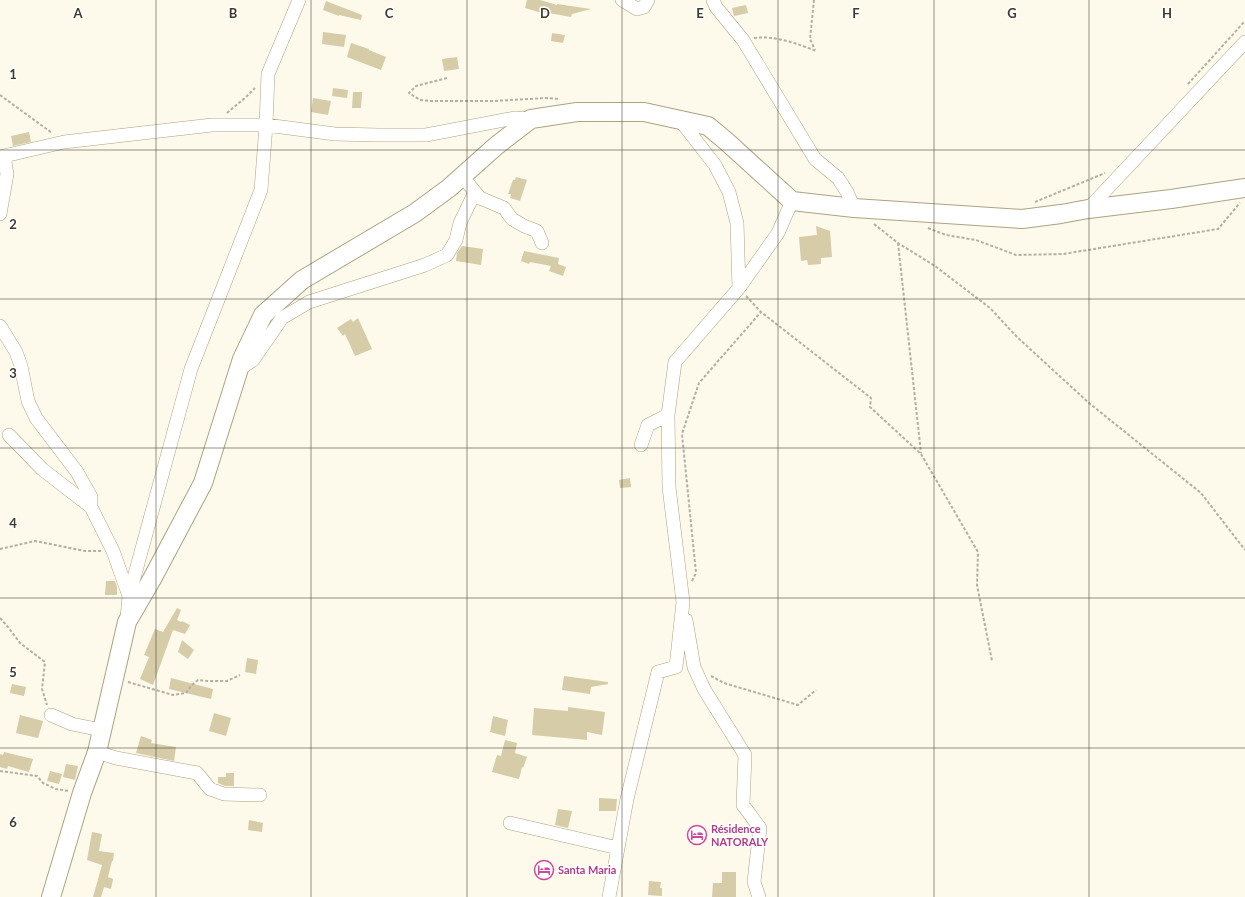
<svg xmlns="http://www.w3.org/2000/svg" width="1245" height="897" font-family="Lato,sans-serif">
<rect width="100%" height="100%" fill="#fdf9eb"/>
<path fill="#d6cca8" d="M527 0H540L557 5V4L591 9 572 14 571 17 543 12 542 13 525 8Z
M326 1 362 15 361 20 339 15V16L323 10Z
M746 5 748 13 734 16 732 8Z
M323 32 346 35 344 47 322 44Z
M552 33 565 35 563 43 551 41Z
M351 43 369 49V50L386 57 381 70 347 57Z
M457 57 459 69 444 71 442 59Z
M333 88 348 90 347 98 332 96Z
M353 92H362L361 108H352Z
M313 98 331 101 328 115 311 112Z
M29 132 31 142 13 146 11 136Z
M516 177 527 180 520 201 510 198 511 194H508L513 180H515Z
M816 226 830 231 832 257 821 258V264L808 265 807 260 801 261 799 237 817 235Z
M462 246 483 249 481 265 456 261 457 253Z
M524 251 559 258 558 264 566 267 563 276 549 271 551 266 530 262 529 264 521 261Z
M358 318 372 349 355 356 345 334 343 336 337 328 351 319 353 322Z
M630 478 631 487 620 488 619 480Z
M106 581H115L117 587V595H105Z
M177 608 181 610 177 620 181 622 182 621 190 625 185 634 173 630 153 685 140 679 149 657 144 655 155 629 163 632Z
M182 640 194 650 188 659 178 652Z
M247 658 258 660 256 674 245 672Z
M564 676 608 682V684L591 687 590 694 562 690Z
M171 678 213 689 211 699 169 689Z
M12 684 26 687 24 696 10 693Z
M568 707 605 712 602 735 587 732V740L532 735 534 708 568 711Z
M214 713 231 718 226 736 209 731Z
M20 715 43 721 38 738 16 733Z
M493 716 508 720 505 736 490 732Z
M141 736 152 740 151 743 176 747 174 761 136 753Z
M505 740 517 743 515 753 527 757 523 768 522 767 519 779 492 772 497 755 501 756Z
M4 752 33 759 29 772 8 766 7 769 0 767V754L3 755Z
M66 764 78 766 75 780 63 777Z
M50 771 62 774 59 784 47 781Z
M226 773H234V786H225L218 783V777H226Z
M599 798 617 799 616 811H599Z
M558 809 572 811 568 828 555 825Z
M249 820 263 823 262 832 248 830Z
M92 832 102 834 99 851 114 853 113 861H112L108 877 113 879 111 889 104 887 101 897H93L102 865 87 860Z
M722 872H736V897H712L713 883H722Z
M649 881 661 882 660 888H662V896L648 895Z"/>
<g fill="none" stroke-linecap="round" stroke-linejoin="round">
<defs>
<path id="street" d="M622 0 637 9 644 7 648 0
M713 0 716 7 743 40 815 159 838 178 847 192 854 208
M0 157 64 142 212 125H266L335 134 378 135H426L515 118 531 119
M462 176 480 198 504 208 512 219 524 226 537 231 542 243
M1088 209 1245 42
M0 214 7 174 4 156
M739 288 778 233 792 201
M0 326 16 352 21 366 28 401 36 418 77 472 91 497V507
M238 370 253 360 282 318 309 302 425 265 447 255 456 240 460 223 475 192
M9 435 42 469 91 507 113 551 129 596
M641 445 648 425 668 415
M127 618 129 596 191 369 261 190 266 125 268 74 299 0
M686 620 694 667 704 689 745 755 743 805 760 828 754 882 759 897
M51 715 72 724 101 730
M97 752 116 758 197 773 210 789 224 794 260 795
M510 823 618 848
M609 897 627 799 658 672 676 667 683 602 669 487 668 415 675 362 739 288 737 223 729 192 715 165 680 120"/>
<path id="secondary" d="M51 897 82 793 97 752 127 622 152 579 203 483 242 359 263 315 302 280 415 213 449 188 496 146 531 119 577 112H644L708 126 726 141 792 201 854 208 1022 219 1061 214 1088 209 1171 199 1245 188"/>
</defs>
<use href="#street" stroke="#ada380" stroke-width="14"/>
<use href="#secondary" stroke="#ada380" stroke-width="20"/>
<path stroke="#b3afa1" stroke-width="2" stroke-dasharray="3 2" stroke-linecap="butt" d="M814 0 810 39 815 50
M754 38C773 35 799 44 816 51
M447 78 416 86 409 93 420 100 432 101H493L546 98 560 99
M1188 84 1245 21
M0 95 52 133
M227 113 246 97 255 88
M1035 202 1105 173
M874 224 898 243 935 266 990 308 1017 337 1089 403 1201 493 1245 550
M928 228 946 235 976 240 1016 255 1063 254 1218 229 1240 203
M898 243 921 453
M746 296 761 312 871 398 870 407 921 454 978 552 977 585 992 661
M0 549 35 541 85 551H101
M692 581 696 573 682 434 699 383 761 312
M0 618 8 627 20 643 45 662 42 689 47 705
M711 676 724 683 798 705 816 690
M128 682 173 695 186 693 191 686 198 680 209 681H227L240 675
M0 771 37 776 43 783 56 789 69 791"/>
<use href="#street" stroke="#fff" stroke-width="13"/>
<use href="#secondary" stroke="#fff" stroke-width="18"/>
</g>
<path fill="none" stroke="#3f3a2c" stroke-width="1" stroke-opacity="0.55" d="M156 0V897M311 0V897M467 0V897M622 0V897M778 0V897M934 0V897M1089 0V897M0 150H1245M0 299H1245M0 448H1245M0 598H1245M0 748H1245"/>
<defs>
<symbol id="hotel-ring" viewBox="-11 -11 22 22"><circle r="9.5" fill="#fff" stroke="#d1479c" stroke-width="1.5"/><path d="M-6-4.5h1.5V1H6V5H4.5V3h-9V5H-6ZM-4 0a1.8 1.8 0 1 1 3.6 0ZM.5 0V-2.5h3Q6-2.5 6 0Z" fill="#d1479c"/></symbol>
</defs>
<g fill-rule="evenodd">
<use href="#hotel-ring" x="686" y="824" width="22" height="22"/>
<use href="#hotel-ring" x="533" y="859" width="22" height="22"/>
</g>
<g text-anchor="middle" stroke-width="3" stroke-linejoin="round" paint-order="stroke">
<g font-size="11" font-weight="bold" fill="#b23c85" stroke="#fff" text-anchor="start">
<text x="711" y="833">Résidence<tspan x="711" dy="13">NATORALY</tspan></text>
<text x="558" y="874">Santa Maria</text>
</g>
</g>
<g font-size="13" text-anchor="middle" font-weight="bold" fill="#3f3a2c" stroke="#fff" stroke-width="3" stroke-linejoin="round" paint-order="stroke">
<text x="78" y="18">A</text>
<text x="233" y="18">B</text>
<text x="389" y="18">C</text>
<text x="545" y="18">D</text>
<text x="700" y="18">E</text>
<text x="856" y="18">F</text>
<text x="1012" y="18">G</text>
<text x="1167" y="18">H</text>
<text x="13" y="79">1</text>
<text x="13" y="229">2</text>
<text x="13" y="378">3</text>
<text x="13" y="528">4</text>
<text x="13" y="677">5</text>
<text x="13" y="827">6</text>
</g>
</svg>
